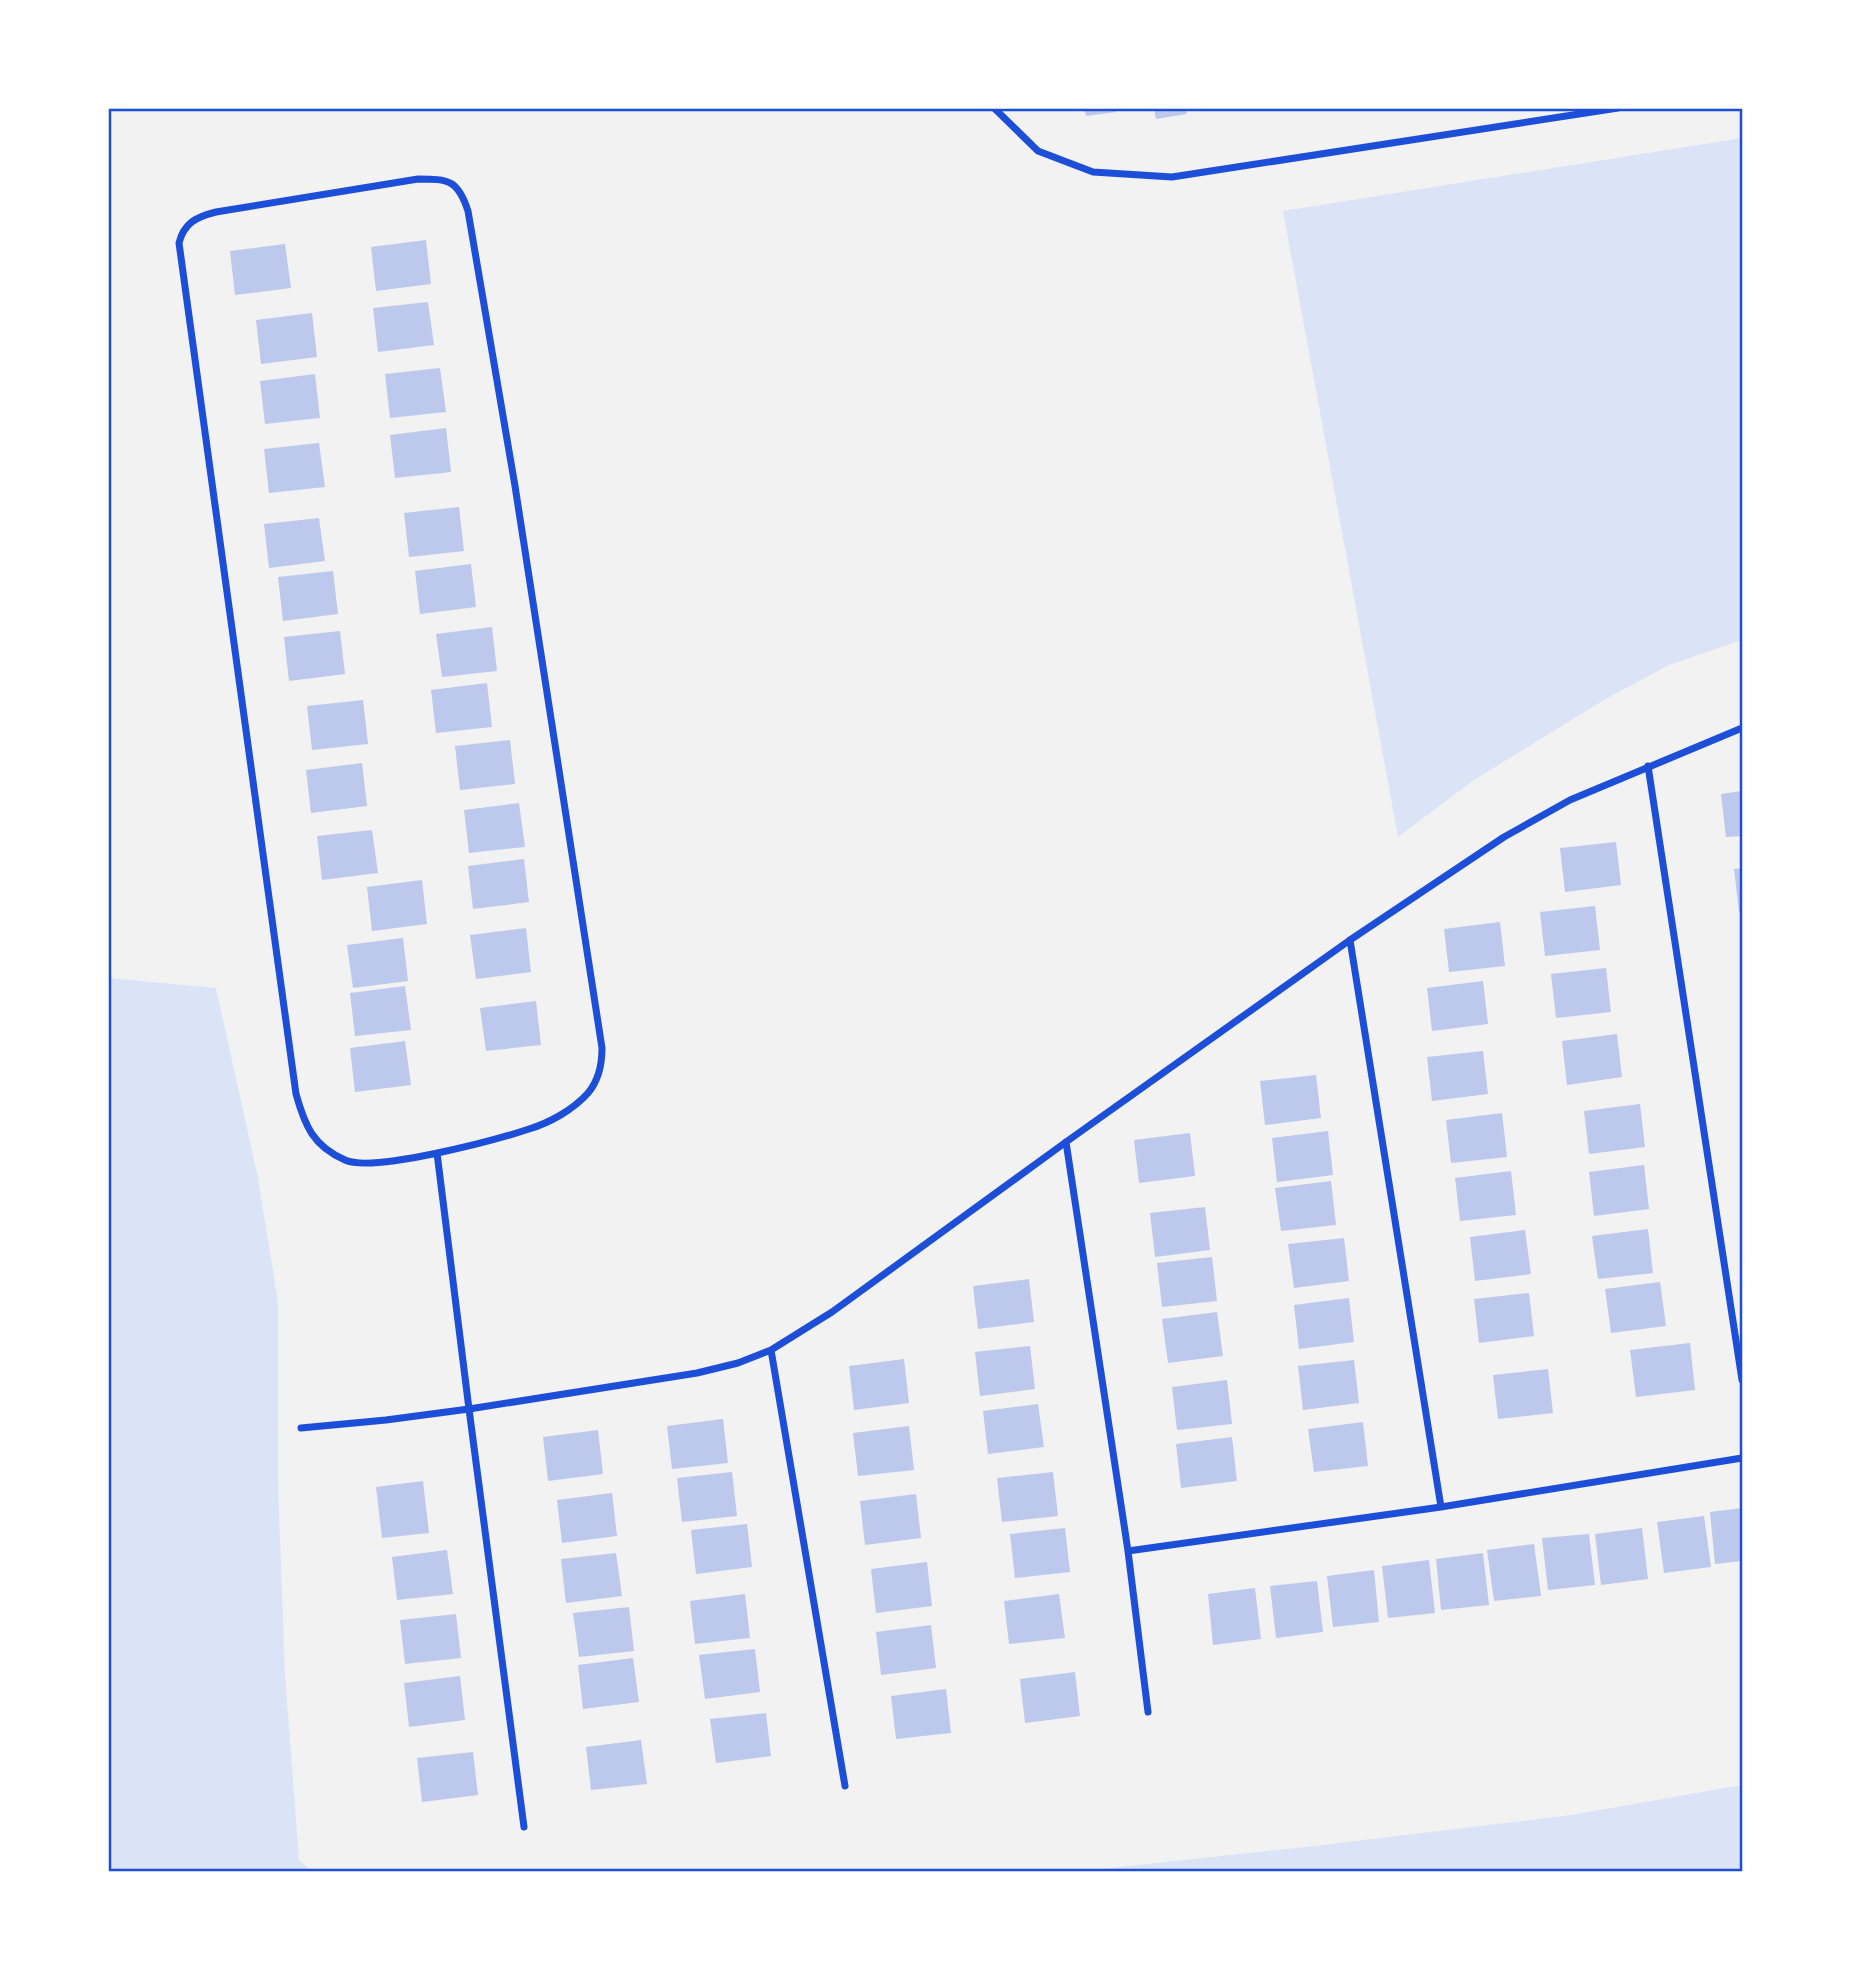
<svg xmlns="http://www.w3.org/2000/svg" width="1851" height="1980" font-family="'Work Sans',sans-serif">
<rect width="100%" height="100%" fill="#f2f2f2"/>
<path fill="#dbe4f7" d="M1742 138V640L1669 665 1604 700 1474 780 1398 837 1283 211Z
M108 978 216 988 258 1178 278 1302V1484L285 1674 299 1860 312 1871H109Z
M1742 1785V1871H1083L1314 1846 1571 1815Z"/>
<path fill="#bdc9ec" d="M1084 108H1115L1116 112 1086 116Z
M1154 108H1186L1187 114 1156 119Z
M426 240 431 284 376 291 371 247Z
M285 244 291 288 235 295 230 251Z
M428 302 434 345 378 352 373 308Z
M312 313 317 357 261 364 256 320Z
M440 368 446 412 390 418 385 374Z
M315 374 320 418 265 424 260 381Z
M446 428 451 472 395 478 390 435Z
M319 443 325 487 269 493 264 449Z
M459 507 464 551 409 557 404 513Z
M319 518 325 561 269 568 264 524Z
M471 564 476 607 420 614 415 571Z
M333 571 338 614 283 621 278 577Z
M492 627 497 671 442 677 436 634Z
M340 631 345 674 289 681 284 637Z
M487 683 492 727 436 733 431 690Z
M363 700 368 744 312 750 307 706Z
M510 740 515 784 460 790 455 746Z
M362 763 367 806 311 813 306 770Z
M1742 791V836L1726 837 1721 794Z
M519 803 525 847 469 853 464 810Z
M372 830 378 873 322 880 317 836Z
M1616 842 1621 885 1565 892 1560 848Z
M524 859 529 902 473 909 468 866Z
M1742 868V912H1739L1734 869Z
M422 880 427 924 372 931 367 887Z
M1595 906 1600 950 1545 956 1540 912Z
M1500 922 1505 966 1449 972 1444 929Z
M526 928 531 972 476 979 470 935Z
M403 938 408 981 353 988 347 945Z
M1606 968 1611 1012 1556 1018 1551 974Z
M1483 981 1488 1024 1432 1031 1427 988Z
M405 986 411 1030 355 1036 350 993Z
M536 1001 541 1045 486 1051 480 1008Z
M1617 1034 1622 1077 1567 1085 1562 1041Z
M405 1041 411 1085 355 1092 350 1048Z
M1483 1051 1488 1094 1432 1101 1427 1057Z
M1316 1075 1321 1118 1265 1125 1260 1081Z
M1640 1104 1645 1147 1589 1154 1584 1111Z
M1502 1113 1507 1157 1451 1163 1446 1120Z
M1328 1131 1333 1175 1277 1182 1272 1138Z
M1190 1133 1195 1176 1139 1183 1134 1140Z
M1644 1165 1649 1209 1594 1216 1589 1172Z
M1511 1171 1516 1215 1460 1221 1455 1178Z
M1331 1181 1336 1225 1281 1231 1275 1188Z
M1205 1207 1210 1250 1155 1257 1150 1213Z
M1648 1229 1653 1273 1598 1279 1592 1236Z
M1525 1230 1531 1274 1475 1281 1470 1237Z
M1344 1238 1349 1281 1294 1288 1288 1244Z
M1212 1257 1217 1301 1162 1307 1157 1263Z
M1029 1279 1034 1322 978 1329 973 1286Z
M1660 1282 1666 1326 1611 1333 1605 1289Z
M1529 1293 1534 1336 1479 1343 1474 1299Z
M1349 1298 1354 1342 1299 1349 1294 1305Z
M1217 1312 1223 1356 1168 1363 1162 1319Z
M1690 1343 1695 1390 1636 1397 1630 1350Z
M1030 1346 1035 1389 980 1396 975 1352Z
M904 1359 909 1403 854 1410 849 1366Z
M1354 1360 1359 1403 1303 1410 1298 1366Z
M1548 1369 1553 1413 1498 1419 1493 1375Z
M1227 1380 1232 1424 1177 1430 1172 1387Z
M1038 1404 1044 1447 988 1454 983 1411Z
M723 1419 728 1463 672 1469 667 1426Z
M1363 1422 1368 1466 1314 1472 1308 1429Z
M909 1426 914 1470 858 1476 853 1433Z
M598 1430 603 1474 548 1481 543 1437Z
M1232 1437 1237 1481 1181 1488 1176 1444Z
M732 1472 737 1516 682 1522 677 1478Z
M1053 1472 1058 1516 1002 1522 997 1478Z
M423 1481 429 1533 382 1538 376 1487Z
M612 1493 617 1536 562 1543 557 1500Z
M916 1494 921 1538 865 1545 860 1501Z
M1742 1508V1561L1715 1564 1710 1512Z
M1704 1516 1711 1567 1664 1573 1657 1522Z
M747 1524 752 1567 696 1574 691 1530Z
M1065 1528 1070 1572 1015 1578 1010 1534Z
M1642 1528 1648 1579 1601 1585 1595 1534Z
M1589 1534 1595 1585 1548 1590 1542 1538Z
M1534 1544 1541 1596 1494 1601 1487 1550Z
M447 1550 453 1594 397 1600 392 1557Z
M616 1553 622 1596 566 1603 561 1559Z
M1483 1553 1489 1605 1441 1610 1436 1559Z
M1429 1560 1435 1613 1388 1618 1382 1566Z
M927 1562 932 1606 876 1613 871 1569Z
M1374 1570 1379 1622 1333 1627 1327 1576Z
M1317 1581 1323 1632 1276 1638 1270 1586Z
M1255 1588 1261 1639 1213 1645 1208 1594Z
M745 1594 750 1638 695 1644 690 1601Z
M1059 1594 1065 1638 1009 1644 1004 1601Z
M629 1607 634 1651 579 1657 573 1613Z
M456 1614 461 1658 405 1664 400 1620Z
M931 1625 936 1668 881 1675 876 1632Z
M755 1649 760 1692 705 1699 699 1655Z
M633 1658 639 1702 583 1709 578 1665Z
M1075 1672 1080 1716 1025 1723 1020 1679Z
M460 1676 465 1720 409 1727 404 1683Z
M946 1689 951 1733 896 1739 891 1696Z
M766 1713 771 1756 716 1763 710 1719Z
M641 1740 647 1784 591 1790 586 1747Z
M473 1752 478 1795 422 1802 417 1758Z"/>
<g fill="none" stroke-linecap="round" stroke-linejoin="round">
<path stroke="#1d4ed8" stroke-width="7" d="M994 108 1038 151 1093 172 1172 177 1618 108
M418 179C449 179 458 180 468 211L515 486 602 1048C602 1065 599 1080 588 1093 573 1110 549 1123 529 1129 496 1140 373 1173 345 1160 313 1146 305 1126 296 1094L179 243C184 223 196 217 216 212Z
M1648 766 1742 1380
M1350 940 1441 1507
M1066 1142 1128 1551 1148 1712
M437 1153 469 1409 524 1827
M771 1350 845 1786
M301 1428 386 1420 469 1409 697 1373 738 1363 771 1350 832 1312 1066 1142 1350 940 1504 837 1570 800 1742 728
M1128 1551 1441 1507 1742 1458"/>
</g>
<rect width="1851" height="1980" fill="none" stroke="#ffffff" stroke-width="220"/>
<rect x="110" y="110" width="1631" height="1760" fill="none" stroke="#1d4ed8" stroke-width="2.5"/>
</svg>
